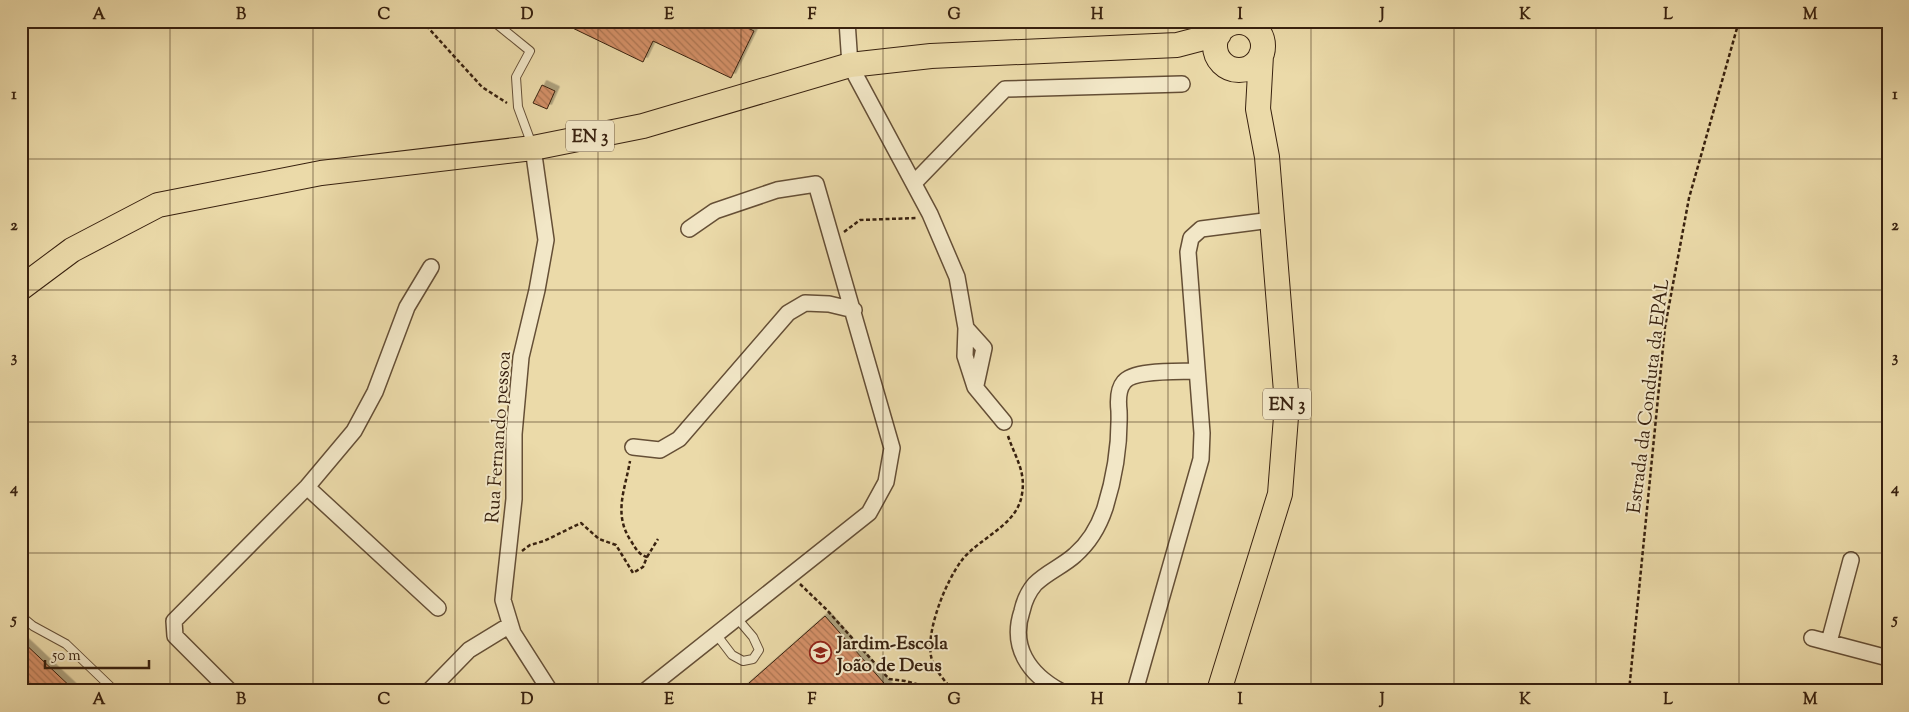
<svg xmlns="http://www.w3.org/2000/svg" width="1909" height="712" font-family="'Sorts Mill Goudy',serif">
<defs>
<pattern id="building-back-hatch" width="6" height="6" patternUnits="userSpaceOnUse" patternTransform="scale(1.25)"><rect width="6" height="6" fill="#d49067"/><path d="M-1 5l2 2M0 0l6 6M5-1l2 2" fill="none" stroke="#ad7553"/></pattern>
<filter id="shadow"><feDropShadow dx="4.5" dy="-4.5" stdDeviation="0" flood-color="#0004"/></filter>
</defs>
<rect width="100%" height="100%" fill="#ebdaa9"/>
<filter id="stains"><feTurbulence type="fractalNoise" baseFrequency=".004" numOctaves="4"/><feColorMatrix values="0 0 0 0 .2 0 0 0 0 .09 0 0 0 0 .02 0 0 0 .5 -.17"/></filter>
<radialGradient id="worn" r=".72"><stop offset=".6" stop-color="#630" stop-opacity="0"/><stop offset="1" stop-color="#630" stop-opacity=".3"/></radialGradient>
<path fill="url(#building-back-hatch)" stroke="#38210f" filter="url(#shadow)" d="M558 21H734L754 31 731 78 653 41 643 62Z
M542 85 555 91 547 109 533 103Z
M825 616 891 691H740Z
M21 640 75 691H21Z"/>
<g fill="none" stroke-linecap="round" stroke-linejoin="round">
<defs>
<path id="service" d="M493 21 530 51 516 77 518 107 532 145
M21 616 33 626 66 644 115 691
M716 634 732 655 743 661 753 659 759 650 753 637 736 617"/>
<path id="minor" d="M847 21 850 65 930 214 957 277 966 328 965 356 975 387 1004 422
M533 148 546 240 537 290 521 357 514 434V499L503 600 513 633 550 691
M914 183 1005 89 1182 84
M966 328 984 348 976 385
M633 447 660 450 679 439 788 313 805 303 829 304 854 310
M307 487 438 608
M1812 638 1888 658
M1829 642 1851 560
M230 691 175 636 174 621 307 487 354 431 375 392 407 307 431 267
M429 691 469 650 510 625
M645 691 869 513 886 482 892 448 816 184 777 190 715 211 689 229
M1060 691C1029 674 1010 647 1022 611 1024 602 1029 591 1035 584 1047 572 1063 566 1075 555 1090 542 1099 526 1105 508 1115 476 1120 444 1119 411 1118 402 1118 389 1124 382 1134 369 1181 372 1197 371
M1135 691 1201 459 1202 433 1188 252 1191 238 1201 229 1272 220"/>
<path id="primary" d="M1215 46a24 24 0 1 1 48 0a24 24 0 1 1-48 0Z
M21 288 72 250 158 205 321 173 533 148 643 126 850 65 931 56 1177 45 1219 34
M1219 691 1280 494 1287 404 1267 157 1258 109 1261 55"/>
</defs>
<use href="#service" stroke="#654f36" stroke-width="10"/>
<use href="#minor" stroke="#654f36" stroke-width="18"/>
<use href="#primary" stroke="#38210f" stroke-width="26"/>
<path stroke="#38210f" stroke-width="2.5" stroke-dasharray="4 2.5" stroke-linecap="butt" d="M422 21 482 87 507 103
M844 232 860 220 916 218
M522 551 530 545 544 541 581 523 599 539 616 545 633 573 643 567 647 557C638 554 636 549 631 541 613 514 625 490 630 461
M647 557 658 539
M800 584 826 609 889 679 905 681 943 691
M953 691C945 681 933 668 931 656 926 630 946 581 962 560 979 538 1018 525 1022 494 1026 471 1015 457 1008 436
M1629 691 1665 327 1689 198 1739 21"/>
<use href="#service" stroke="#f2e7c7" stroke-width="8"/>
<use href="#minor" stroke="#f2e7c7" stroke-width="15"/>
<use href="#primary" stroke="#ebdaa9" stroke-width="24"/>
</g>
<path fill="none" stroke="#38210f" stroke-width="1" stroke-opacity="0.55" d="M170 21V691M313 21V691M455 21V691M598 21V691M741 21V691M883 21V691M1026 21V691M1168 21V691M1311 21V691M1454 21V691M1596 21V691M1739 21V691M21 159H1888M21 290H1888M21 422H1888M21 553H1888"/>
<defs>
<symbol id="school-ring" viewBox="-11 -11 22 22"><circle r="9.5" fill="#f2e7c7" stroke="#8f2418" stroke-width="1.5"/><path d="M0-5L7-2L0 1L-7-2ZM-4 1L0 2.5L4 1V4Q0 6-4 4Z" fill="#8f2418"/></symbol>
</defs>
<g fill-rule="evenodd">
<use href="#school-ring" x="808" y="640" width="25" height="25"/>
</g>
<g text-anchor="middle" stroke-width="4" stroke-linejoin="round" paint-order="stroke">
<g fill="#f2e7c7" stroke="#705c46" stroke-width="1">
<rect x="566" y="120.5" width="48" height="31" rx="4"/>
<rect x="1263" y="388.5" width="48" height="31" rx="4"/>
</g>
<g font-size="18" font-weight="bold" fill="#38210f">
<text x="590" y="142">EN 3</text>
<text x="1287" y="410">EN 3</text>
</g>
<g font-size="19" fill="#38210f" stroke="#f2e7c7">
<text transform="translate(1647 396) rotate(-83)" y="7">Estrada da Conduta da EPAL</text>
<text transform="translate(497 437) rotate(-86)" y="7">Rua Fernando pessoa</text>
</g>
<g font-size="19" font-weight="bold" fill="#38210f" stroke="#f2e7c7" text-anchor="start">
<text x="837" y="649">Jardim-Escola<tspan x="837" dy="22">João de Deus</tspan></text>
</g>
</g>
<rect width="1909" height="712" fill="none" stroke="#ebdaa9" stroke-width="55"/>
<path d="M45 660v8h104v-8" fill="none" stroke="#38210f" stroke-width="2.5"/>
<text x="52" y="660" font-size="15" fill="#38210f" stroke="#f2e7c7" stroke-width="4" paint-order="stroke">50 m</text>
<rect x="28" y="28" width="1854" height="656" fill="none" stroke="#38210f" stroke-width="2"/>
<g font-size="16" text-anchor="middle" font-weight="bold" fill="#38210f">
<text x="99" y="19">A</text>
<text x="241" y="19">B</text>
<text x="384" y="19">C</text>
<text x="527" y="19">D</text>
<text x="669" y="19">E</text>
<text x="812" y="19">F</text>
<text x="954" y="19">G</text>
<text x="1097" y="19">H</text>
<text x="1240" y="19">I</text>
<text x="1382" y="19">J</text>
<text x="1525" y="19">K</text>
<text x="1668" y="19">L</text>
<text x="1810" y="19">M</text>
<text x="14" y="99">1</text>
<text x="1895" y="99">1</text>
<text x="14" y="230">2</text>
<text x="1895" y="230">2</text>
<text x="14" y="362">3</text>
<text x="1895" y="362">3</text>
<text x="14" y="493">4</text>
<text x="1895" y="493">4</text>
<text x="14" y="624">5</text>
<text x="1895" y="624">5</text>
<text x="99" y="704">A</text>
<text x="241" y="704">B</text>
<text x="384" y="704">C</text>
<text x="527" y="704">D</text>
<text x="669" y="704">E</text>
<text x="812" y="704">F</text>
<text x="954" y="704">G</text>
<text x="1097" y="704">H</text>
<text x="1240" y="704">I</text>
<text x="1382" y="704">J</text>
<text x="1525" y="704">K</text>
<text x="1668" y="704">L</text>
<text x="1810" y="704">M</text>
</g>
<rect width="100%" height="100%" filter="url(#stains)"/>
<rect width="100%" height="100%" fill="url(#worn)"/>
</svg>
